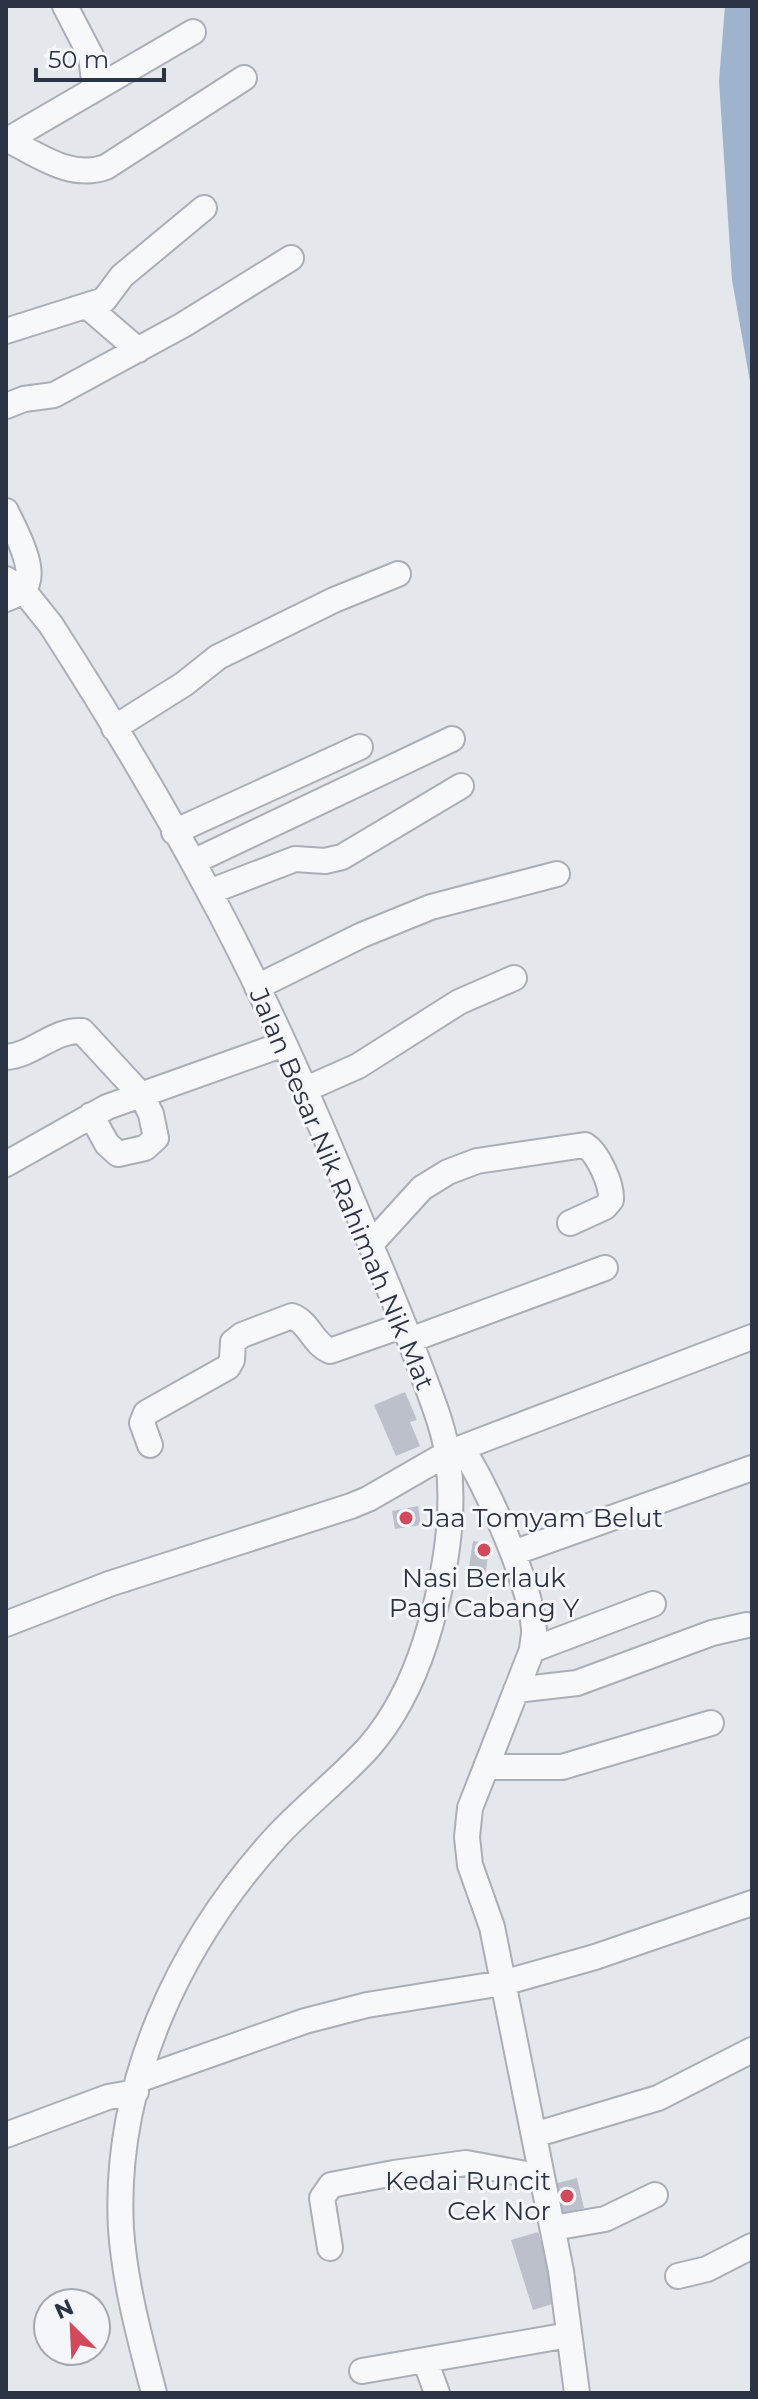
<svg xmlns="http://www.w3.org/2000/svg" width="758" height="2399" font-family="Montserrat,sans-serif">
<rect width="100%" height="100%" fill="#e4e7ec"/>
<path fill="#9fb4cc" d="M725 6H752V393L732 280 719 81Z"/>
<path fill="#bbc0ca" d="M405 1392 417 1420 410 1422 420 1446 396 1456 374 1405Z
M418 1506 421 1525 395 1529 392 1511Z
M473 1541 490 1544 484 1583 467 1580Z
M577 2178 584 2208 556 2215 550 2185Z
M538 2232 559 2302 533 2310 511 2240Z"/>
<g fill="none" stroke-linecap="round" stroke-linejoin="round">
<defs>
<path id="minor" d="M65 6 91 56 95 89
M8 140C39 155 71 180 106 167L244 78
M6 141 193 32
M87 306 138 350
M6 331 104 300 122 276 204 208
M6 406 24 399 54 395 183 325 291 258
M6 511C14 529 40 572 23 590 19 594 11 597 6 599
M6 579 23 590 51 625C105 709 160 800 207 888 271 1006 324 1131 375 1255 393 1297 410 1340 426 1383 435 1407 445 1433 448 1459 456 1519 443 1586 425 1643 413 1680 394 1718 369 1747 340 1779 306 1805 277 1836 180 1942 113 2083 121 2229 125 2285 140 2339 154 2393
M114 728 184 684 218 657 334 600 398 574
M174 832 360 747
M193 862 452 739
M209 892 295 859 325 861 342 857 461 786
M257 987 362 935 431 907 557 874
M6 1057C34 1055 54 1029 82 1031L142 1096 151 1114 156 1138 145 1148 118 1154 107 1144 91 1115
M304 1090 358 1066 459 1002 514 978
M6 1164 107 1107 284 1044
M371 1244 422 1188 448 1172 477 1161 585 1145C598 1153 612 1184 611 1200L605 1207 570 1223
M410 1340 605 1268
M150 1445 142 1423 146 1413 228 1367 232 1360 233 1342 242 1335 292 1316C310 1323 312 1343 330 1351L404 1325
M461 1448C485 1479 534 1593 534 1632 534 1638 532 1645 532 1650L470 1808 467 1837 470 1865 492 1927 561 2271 577 2393
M513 1553 752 1468
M6 1624 109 1584 351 1506 368 1499 448 1453 752 1337
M532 1650 653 1604
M516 1690 577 1683 712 1633 747 1625
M486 1767H562L711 1723
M138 2080 305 2021 367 2005 503 1983 595 1957 752 1903
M6 2135 108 2097 136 2092
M534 2135 658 2098 752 2050
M553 2228 605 2219 655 2195
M330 2248 322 2198 331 2185 394 2173 466 2163 542 2177
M678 2276 707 2269 752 2246
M425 2360 437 2393
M362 2371 569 2335"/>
</defs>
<use href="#minor" stroke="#a9aeb7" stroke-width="28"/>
<use href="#minor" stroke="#f7f8fa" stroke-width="24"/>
</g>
<g fill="#d1495b" stroke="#f4f6f9" stroke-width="3">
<circle cx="406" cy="1518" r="8"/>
<circle cx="484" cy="1550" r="8"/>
<circle cx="567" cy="2196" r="8"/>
</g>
<g text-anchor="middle" stroke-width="6" stroke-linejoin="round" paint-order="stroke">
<g font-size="26" fill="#2b3445" stroke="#f4f6f9">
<text transform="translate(342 1189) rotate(67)" y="9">Jalan Besar Nik Rahimah Nik Mat</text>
</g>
<g font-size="26" fill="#2b3445" stroke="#f4f6f9" text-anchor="start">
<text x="422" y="1527">Jaa Tomyam Belut</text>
<text x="484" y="1587" text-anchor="middle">Nasi Berlauk<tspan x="484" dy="30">Pagi Cabang Y</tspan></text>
<text x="551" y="2190" text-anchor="end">Kedai Runcit<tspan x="551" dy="30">Cek Nor</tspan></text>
</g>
</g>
<rect width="758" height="2399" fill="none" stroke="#2b3445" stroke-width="16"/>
<g transform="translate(72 2327) rotate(336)"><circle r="38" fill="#f4f6f9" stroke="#a4a8b1" stroke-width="2"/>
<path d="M0-6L14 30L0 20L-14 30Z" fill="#d1495b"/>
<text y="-12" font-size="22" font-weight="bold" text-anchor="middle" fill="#2b3445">N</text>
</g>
<path d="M36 68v12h128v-12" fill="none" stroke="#2b3445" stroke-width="4"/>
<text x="48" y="68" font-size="24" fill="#2b3445" stroke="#f4f6f9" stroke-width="6" paint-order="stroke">50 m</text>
</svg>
